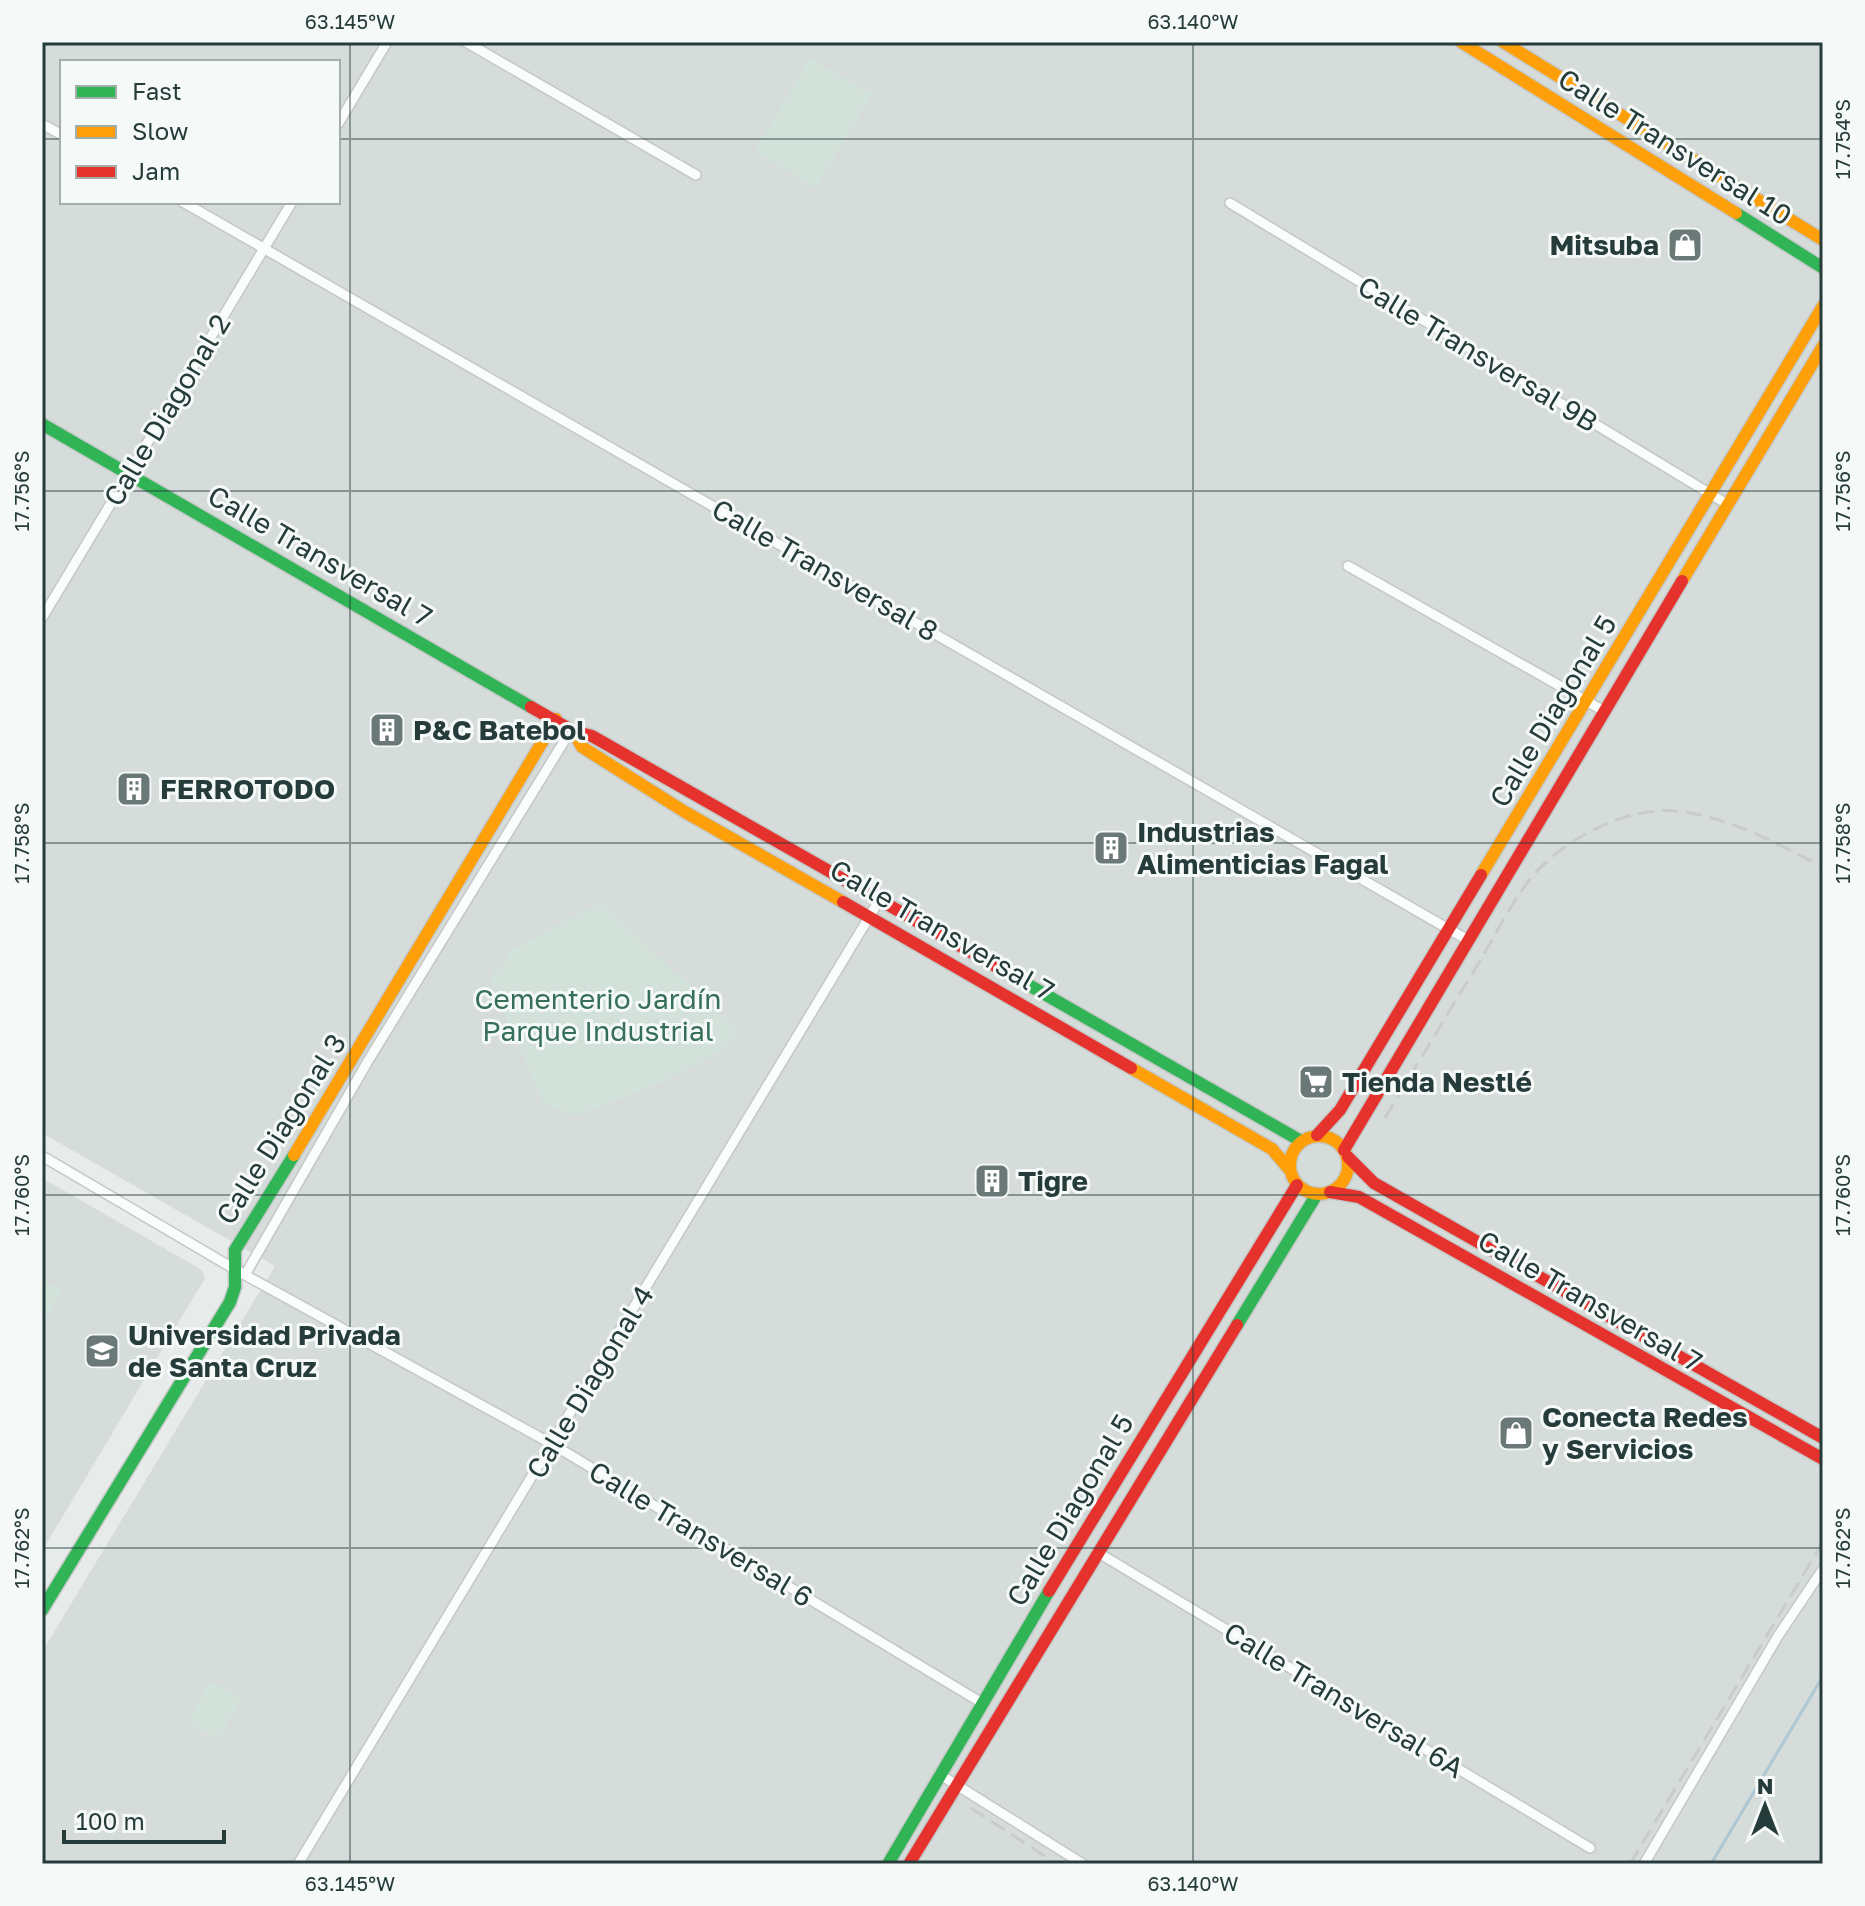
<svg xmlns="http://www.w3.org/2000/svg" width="1865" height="1906" font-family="'Golos Text',sans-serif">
<rect width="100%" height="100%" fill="#e7ebea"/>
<path fill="#d5dcda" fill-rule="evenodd" d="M42 42H1823V1864H42V1652L275 1266 42 1133ZM62 62H338V202H62Z
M42 1178 202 1270 205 1278 42 1551Z"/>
<path fill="#d2e2da" d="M810 58 872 94 816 188 754 152Z
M601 902 738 1031C710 1070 624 1096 580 1115L569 1114 543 1103 490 980 494 970 499 972 510 951Z
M42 1278 62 1291 42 1325Z
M210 1681 242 1698 218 1740 187 1722Z"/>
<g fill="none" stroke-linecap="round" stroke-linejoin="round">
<path stroke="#adc7d4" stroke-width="3" d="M1711 1864 1823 1676"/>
<defs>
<path id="street" d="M466 42 696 175
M42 124 62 135
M338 124 387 42
M183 202 1466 939
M1230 203 1727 504
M1348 566 1604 711
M42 618 292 202
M42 1156 236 1270 552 1444 982 1703
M245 1275 368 1061 571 730
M1097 1552 1590 1848
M939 1774 1083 1864
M298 1864 880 899
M1644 1864 1778 1636 1823 1569"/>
<path id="fast" d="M1736 213 1823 268
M42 424 531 707
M1013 976 1301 1141
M1237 1325 1317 1194
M42 1610 230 1302 235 1287V1250L294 1155
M888 1864 1049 1591"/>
<path id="slow" d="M1461 42 1736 213
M1503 42 1823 240
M1682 581 1823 346
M573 731 582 747 685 812 843 902
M1481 875 1823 306
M1131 1068 1272 1149 1289 1169
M1290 1165a29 29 0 1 1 58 0a29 29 0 1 1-58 0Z
M294 1155 556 719"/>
<path id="jam" d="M531 707 573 731 592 736 1013 976
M843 902 1131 1068
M1317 1135 1340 1110 1481 875
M1344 1150 1682 581
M1348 1157 1374 1183 1823 1438
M1330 1192 1359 1197 1823 1459
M1049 1591 1297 1185
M909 1864 1237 1325"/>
</defs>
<use href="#street" stroke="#c4c8c7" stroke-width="12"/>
<use href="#fast" stroke="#c4c9c8" stroke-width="15"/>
<use href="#slow" stroke="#c4c9c8" stroke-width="15"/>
<use href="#jam" stroke="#c4c9c8" stroke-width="15"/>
<use href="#street" stroke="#fbfcfc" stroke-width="9"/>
<use href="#fast" stroke="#30b455" stroke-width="12"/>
<use href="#slow" stroke="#ff9f0a" stroke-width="12"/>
<use href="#jam" stroke="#e5322d" stroke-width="12"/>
<path stroke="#c8cccb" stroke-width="3" stroke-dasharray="16 8" stroke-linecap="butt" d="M1385 1118C1416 1066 1448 1013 1480 961 1496 934 1511 903 1531 878 1562 840 1626 806 1676 811 1730 817 1776 843 1823 867
M971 1808 1057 1864
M1630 1864 1823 1542"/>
</g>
<path fill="none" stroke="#263c3b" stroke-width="2" stroke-opacity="0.45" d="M350 42V1864M1193 42V1864M42 139H62M338 139H1823M42 491H1823M42 843H1823M42 1195H1823M42 1548H1823"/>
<defs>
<symbol id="shop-square" viewBox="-11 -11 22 22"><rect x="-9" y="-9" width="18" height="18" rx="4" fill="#6a7978" stroke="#f5f9f8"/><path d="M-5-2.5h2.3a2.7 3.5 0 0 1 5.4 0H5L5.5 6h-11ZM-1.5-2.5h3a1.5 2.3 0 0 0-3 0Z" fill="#fff"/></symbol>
<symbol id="building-square" viewBox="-11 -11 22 22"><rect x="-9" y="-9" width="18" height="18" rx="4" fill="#6a7978" stroke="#f5f9f8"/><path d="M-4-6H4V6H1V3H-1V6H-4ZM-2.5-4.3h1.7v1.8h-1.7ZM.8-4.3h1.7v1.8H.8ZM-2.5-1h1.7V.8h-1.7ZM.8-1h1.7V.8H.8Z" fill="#fff"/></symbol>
<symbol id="supermarket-square" viewBox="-11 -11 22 22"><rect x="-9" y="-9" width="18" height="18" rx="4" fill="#6a7978" stroke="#f5f9f8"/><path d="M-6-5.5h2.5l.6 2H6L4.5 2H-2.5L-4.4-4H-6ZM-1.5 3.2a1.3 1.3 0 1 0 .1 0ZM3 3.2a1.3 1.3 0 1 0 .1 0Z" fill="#fff"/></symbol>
<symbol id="university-square" viewBox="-11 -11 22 22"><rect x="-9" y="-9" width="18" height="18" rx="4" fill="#6a7978" stroke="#f5f9f8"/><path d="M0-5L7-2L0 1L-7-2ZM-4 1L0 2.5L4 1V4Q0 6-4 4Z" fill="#fff"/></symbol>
</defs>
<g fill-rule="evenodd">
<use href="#shop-square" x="1665" y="225" width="40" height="40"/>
<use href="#building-square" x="367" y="710" width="40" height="40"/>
<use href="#building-square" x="114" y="769" width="40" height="40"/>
<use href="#building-square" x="1091" y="828" width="40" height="40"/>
<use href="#supermarket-square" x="1296" y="1062" width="40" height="40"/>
<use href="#building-square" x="972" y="1161" width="40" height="40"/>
<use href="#university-square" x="82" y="1331" width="40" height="40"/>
<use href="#shop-square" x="1496" y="1413" width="40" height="40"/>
</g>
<g text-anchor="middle" stroke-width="6" stroke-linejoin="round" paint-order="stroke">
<g font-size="28" fill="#263c3b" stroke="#f5f9f8">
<text transform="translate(1675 147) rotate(32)" y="10">Calle Transversal 10</text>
<text transform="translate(1478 354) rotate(31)" y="10">Calle Transversal 9B</text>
<text transform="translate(167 410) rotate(-59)" y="10">Calle Diagonal 2</text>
<text transform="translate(320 556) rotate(30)" y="10">Calle Transversal 7</text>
<text transform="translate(825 570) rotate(30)" y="10">Calle Transversal 8</text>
<text transform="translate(1553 711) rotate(-59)" y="10">Calle Diagonal 5</text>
<text transform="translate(942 930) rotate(30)" y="10">Calle Transversal 7</text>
<text transform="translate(281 1129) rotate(-58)" y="10">Calle Diagonal 3</text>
<text transform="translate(1590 1301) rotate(30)" y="10">Calle Transversal 7</text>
<text transform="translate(590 1382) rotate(-59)" y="10">Calle Diagonal 4</text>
<text transform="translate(1070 1510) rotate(-59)" y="10">Calle Diagonal 5</text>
<text transform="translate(701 1534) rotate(31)" y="10">Calle Transversal 6</text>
<text transform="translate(1344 1700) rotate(31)" y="10">Calle Transversal 6A</text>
</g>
<g font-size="28" font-weight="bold" fill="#263c3b" stroke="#f5f9f8" text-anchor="start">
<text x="1659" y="255" text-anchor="end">Mitsuba</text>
<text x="413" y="740">P&amp;C Batebol</text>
<text x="160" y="799">FERROTODO</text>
<text x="1137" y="842">Industrias<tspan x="1137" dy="32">Alimenticias Fagal</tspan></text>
<text x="1342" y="1092">Tienda Nestlé</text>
<text x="1018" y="1191">Tigre</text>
<text x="128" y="1345">Universidad Privada<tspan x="128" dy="32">de Santa Cruz</tspan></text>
<text x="1542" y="1427">Conecta Redes<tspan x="1542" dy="32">y Servicios</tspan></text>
</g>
<g font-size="28" fill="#356f58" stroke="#f5f9f8">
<text x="598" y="1009">Cementerio Jardín<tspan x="598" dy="32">Parque Industrial</tspan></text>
</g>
</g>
<rect width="1865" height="1906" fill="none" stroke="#f5f9f8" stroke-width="88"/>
<rect x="60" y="60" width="280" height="144" fill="#f5f9f8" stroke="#a2adac" stroke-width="2"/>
<rect x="76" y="86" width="40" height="12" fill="#30b455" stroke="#a2adac" stroke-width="2"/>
<text x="132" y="100" font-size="24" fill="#263c3b">Fast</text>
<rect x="76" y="126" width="40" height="12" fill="#ff9f0a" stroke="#a2adac" stroke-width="2"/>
<text x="132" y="140" font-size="24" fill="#263c3b">Slow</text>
<rect x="76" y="166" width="40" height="12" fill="#e5322d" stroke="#a2adac" stroke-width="2"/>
<text x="132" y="180" font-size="24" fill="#263c3b">Jam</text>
<g transform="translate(1765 1806)" stroke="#f5f9f8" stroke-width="6" paint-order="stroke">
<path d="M0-6L14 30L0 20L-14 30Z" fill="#263c3b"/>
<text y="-12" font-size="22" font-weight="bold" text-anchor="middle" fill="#263c3b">N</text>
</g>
<path d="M64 1830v12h160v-12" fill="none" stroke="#263c3b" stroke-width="4"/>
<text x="76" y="1830" font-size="24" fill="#263c3b" stroke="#f5f9f8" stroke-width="6" paint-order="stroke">100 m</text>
<rect x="44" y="44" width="1777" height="1818" fill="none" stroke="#263c3b" stroke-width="3"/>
<g font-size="20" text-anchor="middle" fill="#263c3b">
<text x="350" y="29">63.145°W</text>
<text x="1193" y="29">63.140°W</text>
<text transform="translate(1843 139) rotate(-90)" y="7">17.754°S</text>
<text transform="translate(22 491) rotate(-90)" y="7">17.756°S</text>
<text transform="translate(1843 491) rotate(-90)" y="7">17.756°S</text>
<text transform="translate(22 843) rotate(-90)" y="7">17.758°S</text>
<text transform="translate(1843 843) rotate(-90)" y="7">17.758°S</text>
<text transform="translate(22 1195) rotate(-90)" y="7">17.760°S</text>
<text transform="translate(1843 1195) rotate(-90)" y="7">17.760°S</text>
<text transform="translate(22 1548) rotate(-90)" y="7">17.762°S</text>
<text transform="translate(1843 1548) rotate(-90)" y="7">17.762°S</text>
<text x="350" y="1891">63.145°W</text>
<text x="1193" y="1891">63.140°W</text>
</g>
</svg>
